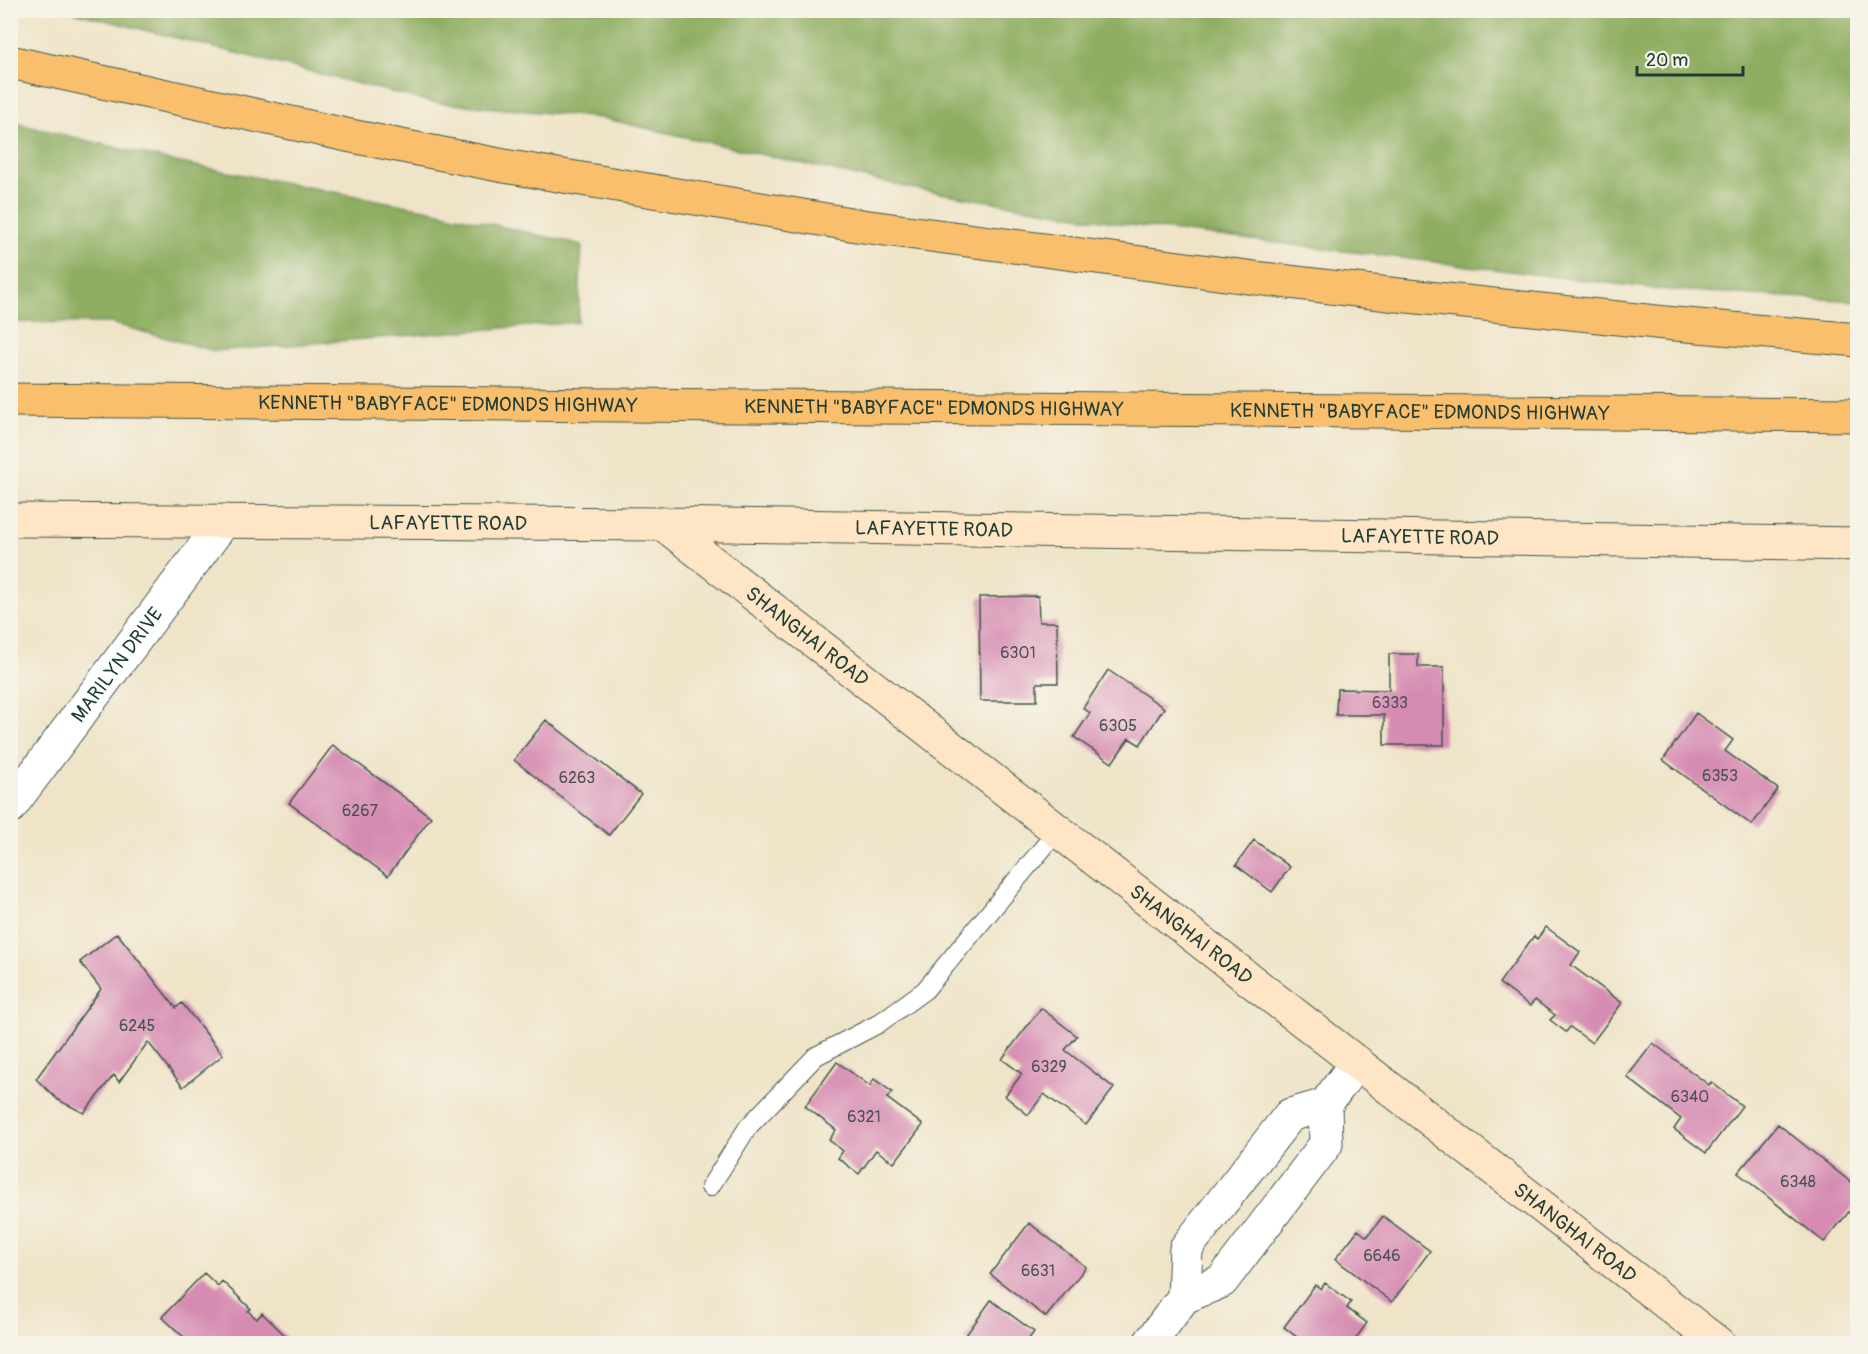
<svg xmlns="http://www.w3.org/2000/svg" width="1868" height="1354" font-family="Pangolin,sans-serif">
<rect width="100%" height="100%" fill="#f7f3e8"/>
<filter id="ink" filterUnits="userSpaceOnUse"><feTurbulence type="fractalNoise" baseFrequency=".0167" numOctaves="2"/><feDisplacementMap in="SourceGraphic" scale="12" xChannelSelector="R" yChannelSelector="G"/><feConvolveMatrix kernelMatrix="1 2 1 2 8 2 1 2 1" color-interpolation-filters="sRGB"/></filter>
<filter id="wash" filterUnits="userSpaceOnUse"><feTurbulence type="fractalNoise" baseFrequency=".008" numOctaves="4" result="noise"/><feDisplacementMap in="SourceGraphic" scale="24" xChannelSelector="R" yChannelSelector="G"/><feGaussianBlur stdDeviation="1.35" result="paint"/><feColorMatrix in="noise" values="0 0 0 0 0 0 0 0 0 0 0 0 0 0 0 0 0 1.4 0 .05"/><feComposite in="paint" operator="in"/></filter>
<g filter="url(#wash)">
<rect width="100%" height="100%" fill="#efe4c8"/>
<path fill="#8fae62" stroke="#57764b" stroke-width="1.5" d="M69 11H1857V301L1658 289 1137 226 910 188 602 118 431 102Z
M11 122 175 162 430 210 582 245 578 322 215 351 111 323 11 322Z"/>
<g id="blocks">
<path fill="#d68cb2" d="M1038 596 1039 622H1057L1058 683H1037V701H980L979 597Z
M1389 654H1418V667H1444V745H1384V715H1336L1337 689 1389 690Z
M1108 670 1164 708 1140 745 1129 738 1112 763 1074 737 1090 713 1083 708Z
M1696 713 1733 740 1725 751 1778 789 1752 825 1663 760Z
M546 720 641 794 609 835 514 760Z
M333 745 431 817 388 876 289 803Z
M1254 840 1290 867 1272 892 1236 865Z
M1546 927 1580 952 1571 965 1622 1003 1592 1043 1570 1027 1566 1032 1550 1020 1555 1015 1535 1000 1530 1006 1499 983 1534 936 1537 939Z
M117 933 176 1008 182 1003 223 1055 183 1087 148 1042 119 1082 114 1075 84 1113 58 1100 36 1079 101 989 80 962Z
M1041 1008 1077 1036 1065 1050 1114 1088 1086 1125 1044 1094 1028 1115 1005 1096 1022 1074 1002 1059Z
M1653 1043 1709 1085 1711 1082 1742 1106 1706 1153 1674 1129 1681 1119 1627 1077Z
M837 1062 870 1086 874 1079 892 1092 887 1098 923 1125 894 1163 876 1150 859 1174 838 1158 843 1151 829 1140 836 1130 805 1106Z
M1778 1124 1858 1188V1201L1824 1242 1738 1173Z
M1383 1216 1430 1251 1392 1302 1335 1259 1358 1230 1367 1237Z
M1029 1223 1086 1267 1046 1317 990 1274Z
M204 1273 218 1286 222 1281 251 1309 248 1311 257 1319 262 1313 294 1344H185L188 1341 162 1317Z
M1325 1283 1351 1302 1347 1308 1367 1323 1352 1344H1306L1284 1327 1315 1285 1321 1289Z
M991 1300 1034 1332 1025 1344H970L964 1338Z"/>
</g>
</g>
<g filter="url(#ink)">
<use href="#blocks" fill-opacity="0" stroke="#3e564a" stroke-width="1.5"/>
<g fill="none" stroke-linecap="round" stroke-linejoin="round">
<defs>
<path id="lane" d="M710 1187 748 1127 816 1056 878 1024 925 990 1058 830"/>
<g id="street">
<path id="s1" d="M10 807 224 521"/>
<path d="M1184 1297 1186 1248 1290 1115 1325 1105 1357 1062"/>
<path d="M1149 1344 1184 1297 1222 1281 1326 1144 1325 1105"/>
</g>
<g id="secondary">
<path id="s2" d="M10 520 663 524 1858 544"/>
<path id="s3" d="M663 524 1719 1344"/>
</g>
<g id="highway">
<path d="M10 62 351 136 504 166 862 226 1255 278 1389 294 1675 324 1858 340"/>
<path id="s4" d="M10 400 1858 415"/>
</g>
</defs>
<use href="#lane" stroke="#3e564a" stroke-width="20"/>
<use href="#street" stroke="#3e564a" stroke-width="35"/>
<use href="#secondary" stroke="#3e564a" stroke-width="35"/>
<use href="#highway" stroke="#3e564a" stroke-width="35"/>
<use href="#lane" stroke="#fff" stroke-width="18"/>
<use href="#street" stroke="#fff" stroke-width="33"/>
<use href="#secondary" stroke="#fde5c5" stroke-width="33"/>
<use href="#highway" stroke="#f9bf6d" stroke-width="33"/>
</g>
</g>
<g text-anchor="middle" stroke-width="4.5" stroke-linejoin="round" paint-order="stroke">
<g font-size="16" fill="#4d5154">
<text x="1018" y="658">6301</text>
<text x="1390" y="708">6333</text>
<text x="1118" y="731">6305</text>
<text x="1720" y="781">6353</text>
<text x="577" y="783">6263</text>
<text x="360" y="816">6267</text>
<text x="137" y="1031">6245</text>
<text x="1049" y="1072">6329</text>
<text x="1690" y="1102">6340</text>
<text x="864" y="1122">6321</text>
<text x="1798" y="1187">6348</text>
<text x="1382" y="1261">6646</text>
<text x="1038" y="1276">6631</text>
</g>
<g font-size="20" fill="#1f3d34" stroke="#f7f3e8">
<text dy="7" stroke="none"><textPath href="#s4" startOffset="438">KENNETH "BABYFACE" EDMONDS HIGHWAY</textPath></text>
<text dy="7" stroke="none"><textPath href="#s4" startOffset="924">KENNETH "BABYFACE" EDMONDS HIGHWAY</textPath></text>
<text dy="7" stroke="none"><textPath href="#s4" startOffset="1410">KENNETH "BABYFACE" EDMONDS HIGHWAY</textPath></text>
<text dy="7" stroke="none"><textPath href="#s2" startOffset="438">LAFAYETTE ROAD</textPath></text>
<text dy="7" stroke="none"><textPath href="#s2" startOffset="924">LAFAYETTE ROAD</textPath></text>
<text dy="7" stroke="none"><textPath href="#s2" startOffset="1410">LAFAYETTE ROAD</textPath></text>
<text dy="7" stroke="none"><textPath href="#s3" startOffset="183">SHANGHAI ROAD</textPath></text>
<text dy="7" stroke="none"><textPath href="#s1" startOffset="178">MARILYN DRIVE</textPath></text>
<text dy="7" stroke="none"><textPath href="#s3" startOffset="669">SHANGHAI ROAD</textPath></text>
<text dy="7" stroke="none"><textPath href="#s3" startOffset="1155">SHANGHAI ROAD</textPath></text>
</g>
</g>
<rect width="1868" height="1354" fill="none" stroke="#f7f3e8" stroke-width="36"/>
<path d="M1637 66v9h106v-9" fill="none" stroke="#1f3d34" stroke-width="3"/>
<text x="1646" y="66" font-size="18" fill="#1f3d34" stroke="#f7f3e8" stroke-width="4.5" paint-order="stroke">20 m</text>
</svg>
